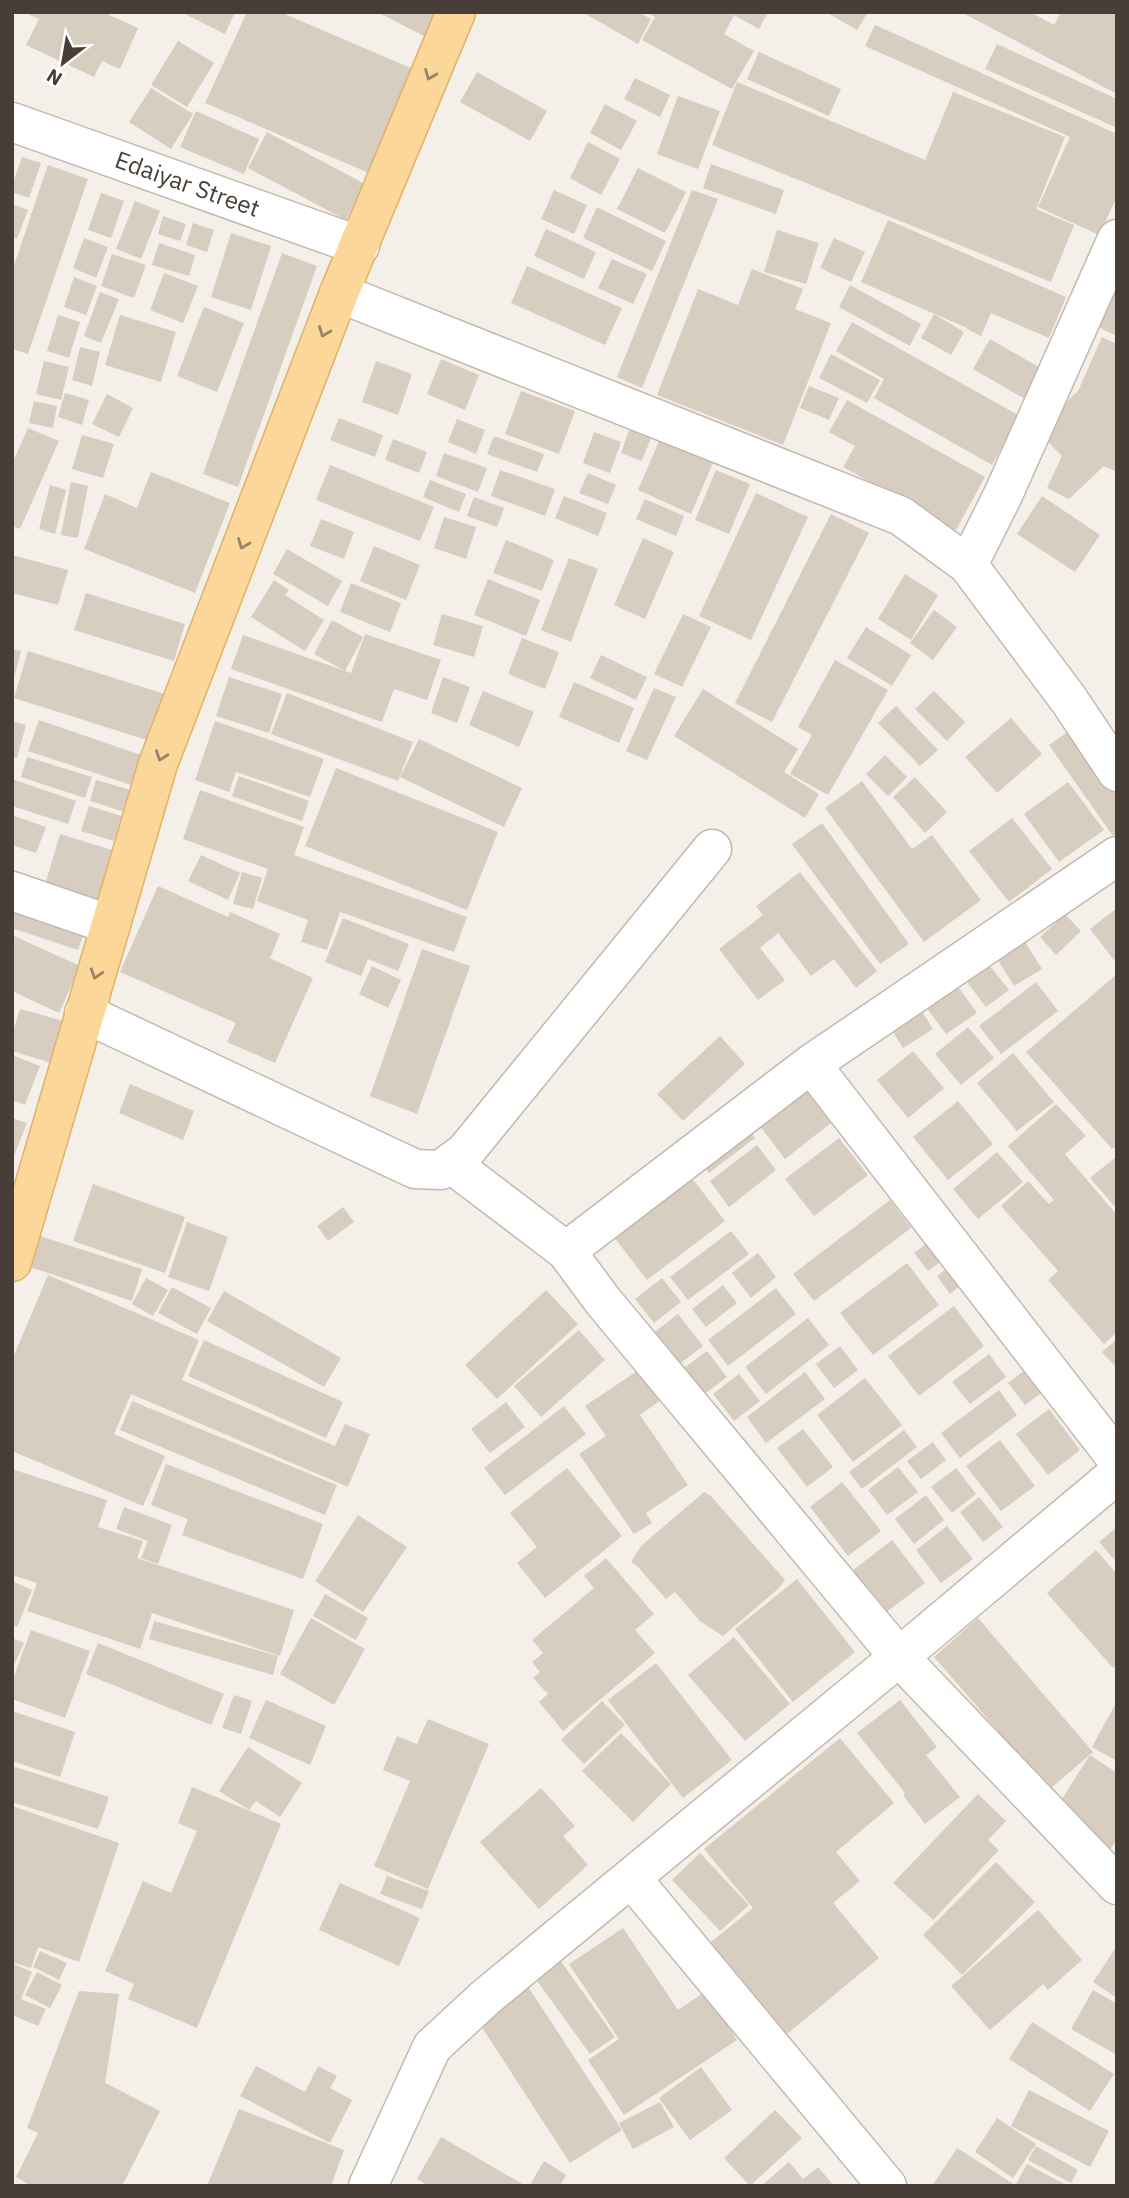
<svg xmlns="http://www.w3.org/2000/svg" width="1129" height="2198" font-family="'IBM Plex Sans',sans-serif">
<rect width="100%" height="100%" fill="#f4efe8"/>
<path fill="#d8cdc1" d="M23 12H103L138 28 120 69 102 61 94 77 26 45 39 19Z
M181 12H235L225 34Z
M247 12H280L413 69 369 173 205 103Z
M377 12H449L434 41Z
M582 12H638L651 19 638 44Z
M646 12H768L759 29 734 15 724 34 754 51 732 89 642 40 655 17Z
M826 12H868L857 30Z
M961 12H1030L1054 25 1061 12H1117V94Z
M875 25 1117 134V197L1099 235 1038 207 1070 137 865 46Z
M178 41 214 63 187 107 151 85Z
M997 44 1117 99V128L985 69Z
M759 52 841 89 829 116 747 79Z
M477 72 547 111 530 141 460 102Z
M635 78 670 95 660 117 624 99Z
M737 82 925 160 953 92 1065 137 1036 209 1074 225 1051 282 712 145Z
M151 88 193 114 171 149 129 122Z
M678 96 720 111 698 169 657 154Z
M605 104 637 121 621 150 590 133Z
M196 111 259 139 244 174 180 147Z
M267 132 365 184 346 220 248 168Z
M588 142 620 159 601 195 570 178Z
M22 157 41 163 29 198 12 192V186Z
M711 164 784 190 776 214 703 188Z
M48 165 88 179 28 354 12 349V271Z
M638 168 686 192 665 233 617 209Z
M554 190 587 205 574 234 541 219Z
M692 190 718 199 642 388 617 377Z
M101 193 124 201 111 238 88 230Z
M135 201 160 211 141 259 116 249Z
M12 204 28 210 17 239 12 237Z
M597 207 666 241 652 271 583 238Z
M163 216 186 224 180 241 158 234Z
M888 220 1066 297 1049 338 991 313 981 336 967 329V328L861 282Z
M193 223 214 230 207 252 186 245Z
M546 229 596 252 584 279 534 256Z
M777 230 819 243 806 284 764 272Z
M231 233 271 246 251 310 211 297Z
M84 238 108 247 96 278 73 268Z
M834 238 865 252 851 282 820 268Z
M159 243 195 255 189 276 152 265Z
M282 253 317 266 238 487 203 474Z
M112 254 146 265 134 298 101 286Z
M612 259 647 274 633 304 598 288Z
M527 266 622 308 605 345 511 303Z
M752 269 803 289 795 309 831 323 783 445 657 395 698 289 738 305Z
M164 273 198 286 183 323 150 310Z
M74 277 97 286 86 315 64 307Z
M1117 284V336L1096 326Z
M850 285 921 324 910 346 839 307Z
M100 292 119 299 101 343 84 336Z
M204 307 244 323 217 392 177 376Z
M934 314 964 332 951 355 921 338Z
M58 315 80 322 69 358 47 351Z
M120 315 176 332 161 382 105 365Z
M852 322 1020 416 992 465 874 398 884 379 836 351Z
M1102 337 1117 344V472L1104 466 1069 499 1047 488 1062 456 1046 440 1061 407 1078 391Z
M990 339 1042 369 1025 399 973 369Z
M80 347 100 352 92 386 72 380Z
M831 354 880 380 867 403 819 378Z
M441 359 479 375 465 410 427 394Z
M44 361 69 367 61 400 36 394Z
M376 361 412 374 398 415 362 402Z
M809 386 839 398 829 420 800 408Z
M521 391 575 411 559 454 505 434Z
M65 393 89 400 82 425 58 417Z
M107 394 133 408 119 437 92 424Z
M847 400 985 477 956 530 843 467 855 446 829 432Z
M34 401 57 406 53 428 29 423Z
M339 418 383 435 375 457 330 440Z
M457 419 485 430 476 454 448 442Z
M632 422 654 430 642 461 621 453Z
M28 428 59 441 20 529 12 526V464Z
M594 432 621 442 610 473 583 463Z
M82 435 114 444 103 478 72 469Z
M494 436 544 454 537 472 487 454Z
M393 439 427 452 419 473 385 460Z
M660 439 713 463 691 514 638 490Z
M444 453 487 468 478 492 436 476Z
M330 465 434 507 420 541 316 500Z
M500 470 555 489 545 516 491 496Z
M716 470 750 484 729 534 695 520Z
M151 472 230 503 195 593 84 549 105 494 137 508Z
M588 473 616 485 608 504 579 493Z
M430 480 466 494 459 512 423 497Z
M71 482 88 486 78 538 61 535Z
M50 485 66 490 55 534 39 529Z
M756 493 808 517 751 640 699 616Z
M564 496 607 513 598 536 555 518Z
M1042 496 1100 535 1075 572 1017 534Z
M474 497 504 508 497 527 467 516Z
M645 499 684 516 676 536 636 519Z
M831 514 869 533 772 722 735 703Z
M444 517 476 527 466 559 434 548Z
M321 519 354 532 344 559 310 546Z
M643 538 674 552 645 619 614 605Z
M506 540 554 560 542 591 493 573Z
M374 546 420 565 406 600 360 581Z
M287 549 342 581 328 606 273 574Z
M12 555 68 570 58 605 12 593Z
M569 558 598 569 571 642 541 630Z
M905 574 938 595 911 640 878 619Z
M488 579 540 600 526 636 474 615Z
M274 580 289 590 285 595 324 620 305 651 251 617Z
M351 583 401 603 390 632 340 612Z
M86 593 185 624 174 661 74 630Z
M934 610 957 627 933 660 910 643Z
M442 614 483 626 474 657 433 645Z
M683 614 711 627 682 687 654 674Z
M332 620 363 637 345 671 314 654Z
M866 627 911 655 892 686 847 658Z
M365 634 441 660 427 700 394 689 382 722 231 669 243 635 351 673Z
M522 638 559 652 545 689 508 674Z
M12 649 21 651 13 682H12Z
M28 651 168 695 153 742 14 698Z
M601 655 647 677 636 700 590 678Z
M835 660 888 690 828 795 790 774 812 735 798 727Z
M229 677 282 694 269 733 216 716Z
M443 677 470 687 457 723 431 713Z
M574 682 634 708 619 743 559 717Z
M654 688 676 697 647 760 626 751Z
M703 689 798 749 784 772 819 794 805 818 674 736Z
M483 691 534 712 519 747 469 725Z
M934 691 965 722 947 741 915 709Z
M287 693 413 742 398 781 271 734Z
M896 706 938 750 920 766 878 723Z
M1011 718 1042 754 997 793 965 757Z
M39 720 141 755 131 785 28 751Z
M12 721 26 725 17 758 12 756Z
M215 721 324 759 310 797 236 772 229 792 195 780Z
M1073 728 1117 791V833L1113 836 1049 745Z
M419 739 522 788 504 827 400 777Z
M885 755 907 777 888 796 866 774Z
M27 757 92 777 85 798 21 777Z
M336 768 498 832 467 910 305 846Z
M239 776 309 801 302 821 232 796Z
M915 777 947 812 925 833 893 797Z
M12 779 76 801 68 824 12 806Z
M96 780 138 792 131 814 90 801Z
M862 781 912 849 932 835 981 900 924 942 825 808Z
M1068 782 1104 830 1059 862 1024 814Z
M200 790 304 827 294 855 467 917 454 952 340 912 327 950 301 942 308 920 257 901 268 869 183 839Z
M89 806 122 816 114 841 81 831Z
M12 815 46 827 36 853 12 845Z
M1012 818 1052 869 1009 902 969 851Z
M822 823 909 944 880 964 792 844Z
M60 834 115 851 97 905 44 888Z
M201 855 240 873 228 900 188 881Z
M242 872 262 878 253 909 233 904Z
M800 872 877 971 856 988 834 959 811 976 778 933 760 948 785 980 758 1000 719 949 763 915 756 906Z
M158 886 228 917 230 912 280 934 270 958 313 978 275 1063 227 1042 236 1023 120 972Z
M12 902 86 926 78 950 12 928Z
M1117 908V958L1114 960 1090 929Z
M1065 914 1081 931 1056 955 1040 937Z
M343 918 409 944 398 971 368 959 361 976 325 962Z
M12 935 80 966 59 1013 12 991Z
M1024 940 1042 969 1014 986 996 957Z
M422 949 470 966 417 1114 370 1096Z
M989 965 1009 990 986 1007 967 982Z
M372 966 401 980 388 1008 359 994Z
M1117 974V1145L1112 1149 1026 1052Z
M954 981 977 1013 946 1034 923 1003Z
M1036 982 1058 1011 1001 1054 979 1026Z
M917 1004 933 1029 903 1048 888 1024Z
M20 1009 64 1021 52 1063 12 1051V1035Z
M968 1027 994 1058 961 1085 935 1054Z
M720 1036 745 1064 683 1121 657 1094Z
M913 1051 944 1088 908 1118 877 1080Z
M1013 1053 1054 1102 1017 1131 977 1083Z
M12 1055 40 1066 25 1105 12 1100Z
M799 1081 831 1123 785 1159 753 1117Z
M130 1084 194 1111 183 1140 119 1113Z
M958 1101 993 1144 948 1180 913 1137Z
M1056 1104 1086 1136 1065 1154 1117 1215V1332L1104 1344 1048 1280 1058 1271 1001 1206 1028 1181 1049 1204 1054 1200 1008 1146Z
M12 1118 27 1123 12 1161Z
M743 1122 755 1138 709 1173 697 1157Z
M839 1138 868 1175 814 1216 785 1179Z
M757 1145 776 1170 729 1207 710 1181Z
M997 1152 1023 1182 978 1219 953 1189Z
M1117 1156V1209L1090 1178Z
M692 1178 725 1221 647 1280 614 1237Z
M93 1184 185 1217 165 1273 73 1241Z
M890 1200 911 1228 814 1301 793 1274Z
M343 1207 354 1222 328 1241 317 1226Z
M187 1222 228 1237 209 1291 168 1277Z
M731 1231 749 1254 688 1300 670 1277Z
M40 1236 142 1269 132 1301 30 1267Z
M935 1237 948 1256 928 1271 914 1253Z
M758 1253 776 1277 751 1298 732 1273Z
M907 1263 939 1305 873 1355 840 1313Z
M952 1265 965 1282 950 1294 937 1276Z
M48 1275 199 1340 182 1380 335 1446 345 1424 370 1434 348 1487 131 1394 114 1434 165 1456 143 1506 12 1451V1360Z
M146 1278 168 1290 153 1316 132 1304Z
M662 1278 681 1302 654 1323 635 1299Z
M723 1285 737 1303 706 1327 692 1309Z
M172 1287 211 1308 197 1334 158 1313Z
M776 1288 796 1314 728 1366 708 1340Z
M546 1290 578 1324 497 1399 465 1365Z
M224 1291 341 1358 324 1387 207 1321Z
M954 1306 984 1346 919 1396 888 1356Z
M678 1314 703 1346 673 1369 648 1337Z
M808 1318 829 1345 766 1394 745 1367Z
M579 1330 605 1360 541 1417 514 1386Z
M1117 1339V1368L1102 1352Z
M204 1340 343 1402 326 1438 188 1376Z
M840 1346 858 1370 834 1388 816 1364Z
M707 1351 727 1377 702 1396 681 1370Z
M989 1354 1006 1377 970 1404 952 1382Z
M646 1365 668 1395 640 1415 688 1485 646 1513 652 1523 634 1534 579 1454 606 1436 585 1406Z
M1030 1366 1048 1388 1025 1405 1008 1383Z
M805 1372 825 1399 766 1443 747 1417Z
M739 1374 760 1401 734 1421 713 1394Z
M865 1378 902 1425 853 1462 817 1415Z
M999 1390 1017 1415 960 1458 941 1433Z
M132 1401 337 1485 325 1515 120 1430Z
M506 1402 525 1427 490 1453 471 1429Z
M564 1406 586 1434 505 1495 484 1468Z
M1049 1409 1080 1450 1048 1475 1016 1434Z
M803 1429 833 1467 807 1487 777 1448Z
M904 1430 917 1447 862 1489 849 1472Z
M1000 1440 1035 1486 1001 1511 966 1466Z
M933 1442 946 1460 921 1479 907 1461Z
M166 1464 323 1524 303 1579 182 1535 188 1519 151 1505Z
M898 1467 918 1492 887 1515 868 1490Z
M567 1468 622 1536 545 1598 517 1563 537 1547 510 1513Z
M956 1468 976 1494 952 1513 931 1487Z
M12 1469 107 1500 98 1527 143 1541 137 1558 294 1610 280 1656 152 1613 140 1649 27 1611 37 1583 12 1575Z
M842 1482 881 1531 848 1556 810 1507Z
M704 1492 711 1496 785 1580 779 1588 723 1636 700 1621 675 1592 666 1599 637 1566 631 1562 641 1546Z
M926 1495 944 1520 914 1544 895 1519Z
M979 1497 1003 1527 983 1542 960 1512Z
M124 1507 172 1525 158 1564 141 1558 148 1541 116 1529Z
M358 1515 407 1547 363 1612 315 1581Z
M947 1526 973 1559 941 1583 916 1550Z
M1117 1527V1563L1099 1542Z
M892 1540 925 1583 885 1613 852 1571Z
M1096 1550 1117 1574V1643L1115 1644 1117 1646V1665L1113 1668 1047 1593Z
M606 1558 654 1614 635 1630 655 1653 563 1731 539 1702 548 1694 533 1678 540 1672 532 1662 543 1653 532 1640 594 1588 584 1576Z
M797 1579 855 1652 793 1702 735 1629Z
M12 1581 32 1590 17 1627 12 1625Z
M325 1594 368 1618 356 1640 313 1616Z
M311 1618 365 1649 334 1705 280 1674Z
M978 1618 1093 1752 1043 1795 1032 1770 934 1657Z
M154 1621 278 1656 273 1675 149 1639Z
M31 1630 90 1651 65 1718 12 1699V1682Z
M734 1637 790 1704 745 1741 688 1675Z
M12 1638 24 1643 12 1670Z
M98 1643 224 1694 211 1725 86 1674Z
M656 1663 732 1760 683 1798 608 1700Z
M234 1695 252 1701 241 1734 222 1728Z
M266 1700 326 1726 310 1765 249 1738Z
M900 1700 937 1747 926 1755 960 1797 925 1824 903 1795 905 1793 857 1733Z
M602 1701 625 1725 584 1764 561 1740Z
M1117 1701V1761L1092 1747Z
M12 1711 75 1732 60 1777 12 1761Z
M428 1719 489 1744 428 1889 374 1866 410 1781 383 1770 397 1736 417 1744Z
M621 1733 671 1784 633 1822 582 1771Z
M840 1738 894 1803 836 1852 860 1881 833 1903 879 1958 787 2034 711 1942 753 1908 704 1849Z
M248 1747 302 1783 280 1817 256 1801 249 1810 219 1791Z
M1090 1755 1117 1773V1839L1110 1850 1053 1813Z
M12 1766 109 1797 98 1829 12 1802Z
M192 1787 281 1824 197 2028 128 1999 134 1984 105 1971 143 1881 171 1893 197 1831 178 1823Z
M541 1788 575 1826 563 1836 588 1865 539 1909 480 1842Z
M978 1794 1006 1821 988 1840 999 1850 933 1920 893 1883Z
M12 1806 119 1843 79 1962 38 1947 31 1968 12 1962Z
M700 1853 749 1905 720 1931 672 1880Z
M996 1862 1035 1902 962 1975 923 1935Z
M387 1876 429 1891 422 1909 380 1894Z
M340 1883 420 1918 399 1966 319 1930Z
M1038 1910 1082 1960 1048 1990 1043 1984 990 2030 951 1986Z
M623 1928 678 2010 705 1992 737 2040 624 2115 588 2060 619 2039 569 1964Z
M1117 1946V1998L1093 1982Z
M40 1951 67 1963 59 1980 33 1967Z
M560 1960 615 2037 590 2054 535 1978Z
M12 1963 32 1972 21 1999 46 2009 38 2026 12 2015Z
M37 1972 62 1985 50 2008 25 1995Z
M525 1982 622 2130 570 2163 474 2015Z
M1093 1990 1117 2004V2055L1071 2029Z
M79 1991 119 1994 105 2083 160 2111 122 2186H31L16 2177 38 2133 27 2128Z
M1032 2022 1114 2074 1090 2111 1009 2059Z
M256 2066 305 2092 318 2066 337 2076 330 2088 352 2100 330 2143 240 2096Z
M701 2067 732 2110 690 2140 659 2098Z
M1029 2090 1109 2131 1090 2167 1011 2126Z
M660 2102 674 2127 633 2149 619 2123Z
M239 2109 344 2150 331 2186H207Z
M775 2110 802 2138 750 2186 724 2158Z
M997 2118 1036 2144 1013 2178 975 2152Z
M441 2137 526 2186H429L417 2179Z
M1036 2146 1078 2170 1071 2183 1028 2160Z
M957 2148 1009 2181 1016 2186H932Z
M544 2161 566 2175 560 2186H536L531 2183Z
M789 2162 803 2179 818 2167 834 2186H761Z
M1027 2164 1068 2186 1016 2184Z"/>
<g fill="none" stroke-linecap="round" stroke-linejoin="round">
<defs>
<g id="minor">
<path id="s1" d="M12 122 360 246"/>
<path d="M339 293 901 516 968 565 1069 700 1117 772"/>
<path d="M968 565 1003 495 1117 239"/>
<path d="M1117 856 811 1064 566 1251 603 1301 899 1657 1117 1885"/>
<path d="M12 891 111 925"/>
<path d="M84 1013 415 1169 441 1170 465 1152 712 849"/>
<path d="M811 1064 1117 1459"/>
<path d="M450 1163 566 1251"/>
<path d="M632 1879 887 2186"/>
<path d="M368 2186 432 2047 486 1997 899 1657 1117 1474"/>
</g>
<path id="major" d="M12 1262 158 764 339 293 456 12"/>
</defs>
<use href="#minor" stroke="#c2b9ae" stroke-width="41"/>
<use href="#major" stroke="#e1b269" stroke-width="41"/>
<use href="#minor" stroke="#fff" stroke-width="38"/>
<use href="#major" stroke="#fbd79a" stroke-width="38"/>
</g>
<defs><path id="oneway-chevron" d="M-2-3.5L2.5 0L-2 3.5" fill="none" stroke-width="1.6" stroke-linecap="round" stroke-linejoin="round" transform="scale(1.75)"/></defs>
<g stroke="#988364">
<use href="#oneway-chevron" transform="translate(430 75) rotate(112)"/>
<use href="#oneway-chevron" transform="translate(324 332) rotate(111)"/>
<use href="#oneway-chevron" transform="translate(243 544) rotate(111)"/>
<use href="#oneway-chevron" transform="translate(161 756) rotate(110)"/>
<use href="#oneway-chevron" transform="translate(96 974) rotate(107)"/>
</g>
<g text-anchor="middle" stroke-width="5" stroke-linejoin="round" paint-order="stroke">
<g font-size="24" fill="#473f37" stroke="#fff">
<text dy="8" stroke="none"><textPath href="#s1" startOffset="186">Edaiyar Street</textPath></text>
</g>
</g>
<rect width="1129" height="2198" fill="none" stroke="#473f37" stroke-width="28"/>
<g transform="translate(63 63) rotate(211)" stroke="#ffffff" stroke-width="5" paint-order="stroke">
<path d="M0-5L12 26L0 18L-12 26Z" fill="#473f37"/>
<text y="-10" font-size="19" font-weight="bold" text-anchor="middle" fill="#473f37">N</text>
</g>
</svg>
